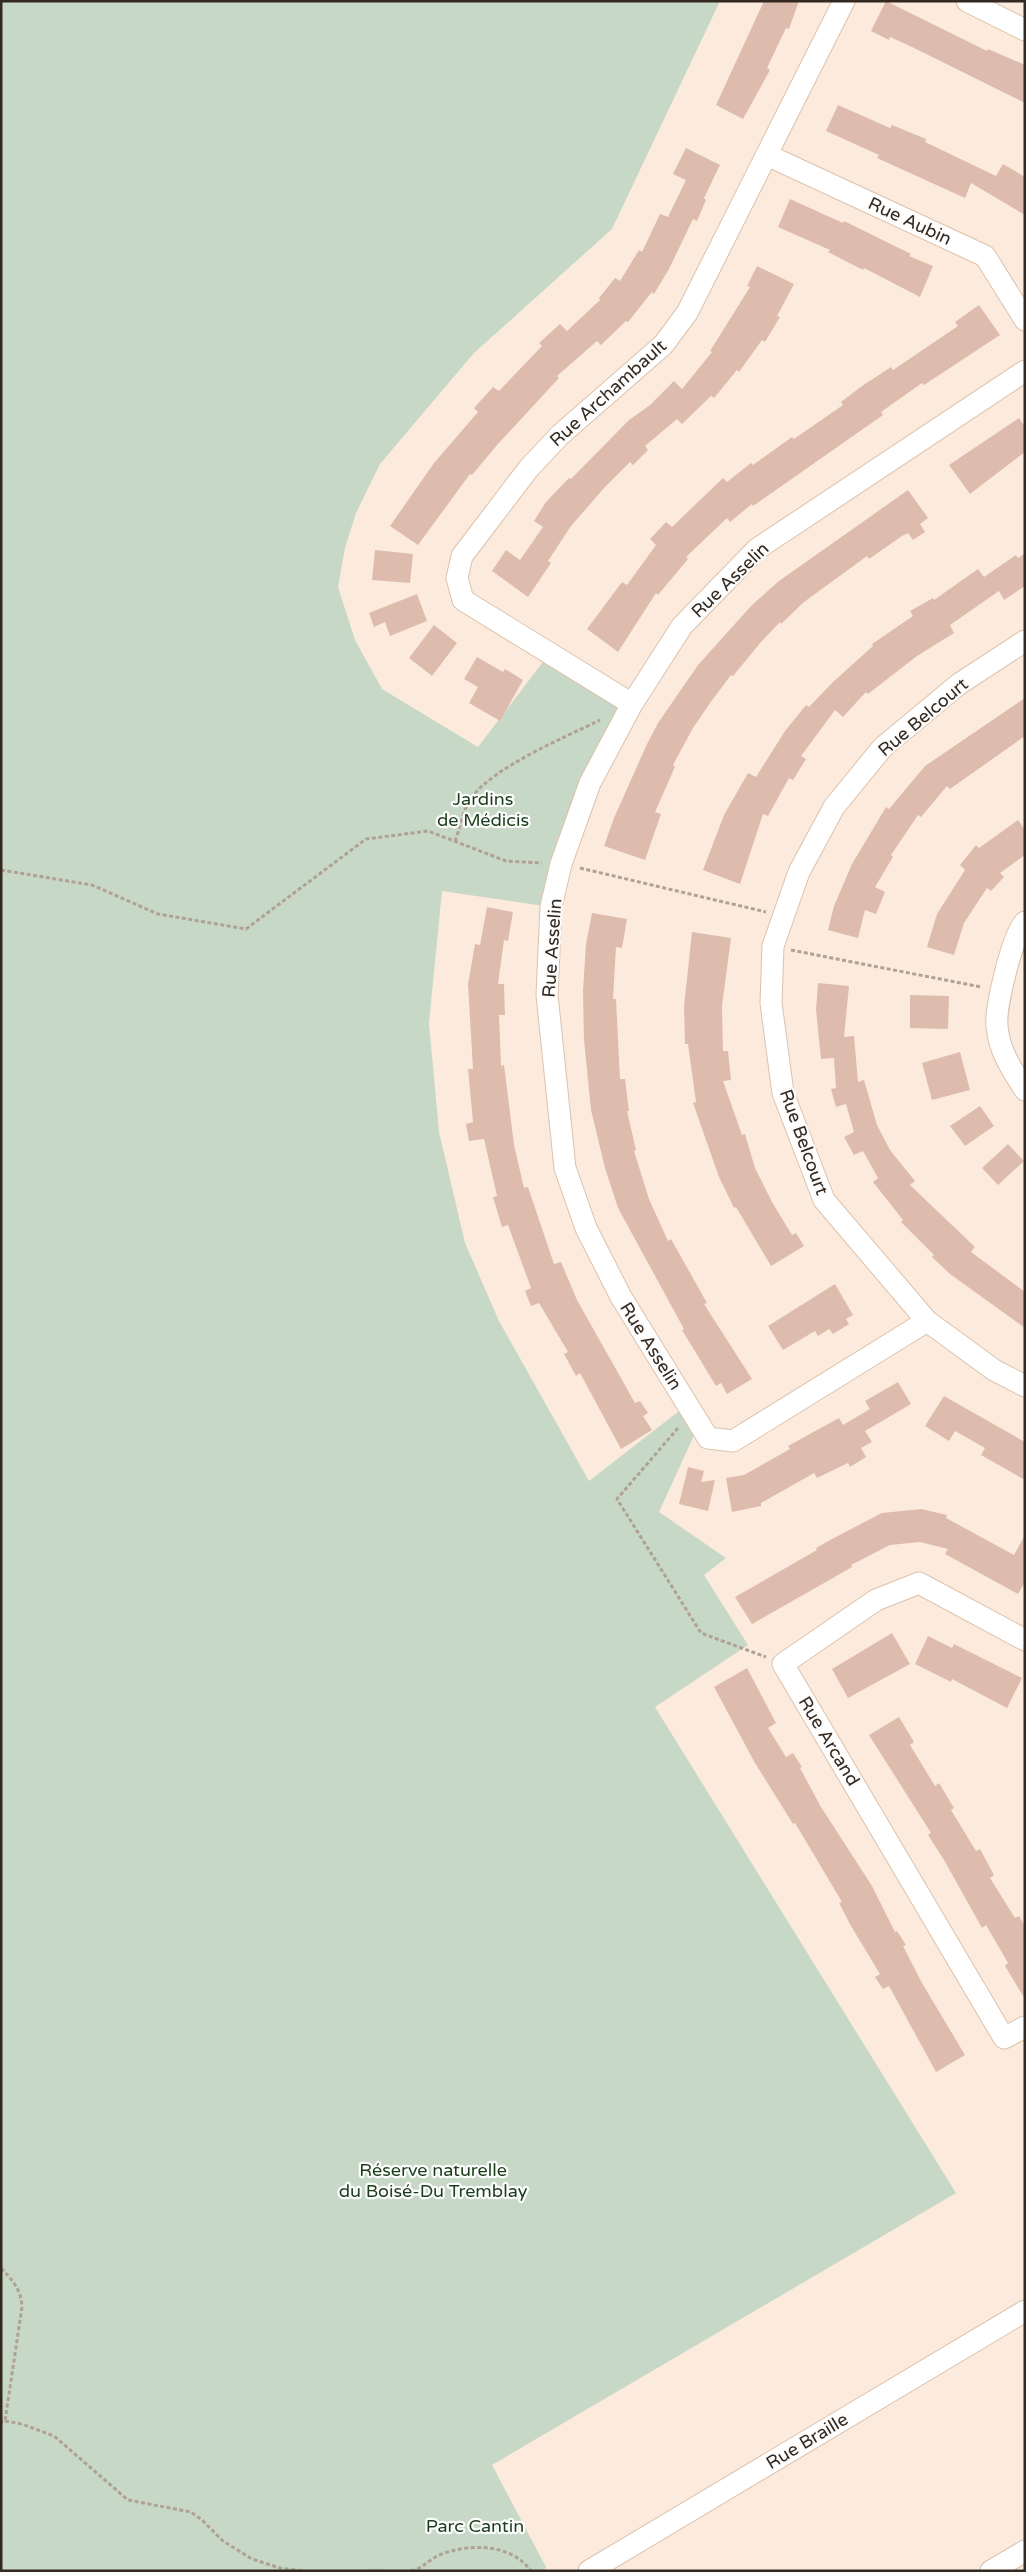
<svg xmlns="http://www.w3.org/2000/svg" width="1026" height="2572" font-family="'Varela Round',sans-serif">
<rect width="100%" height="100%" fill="#fcebdd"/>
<path fill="#c8d8c7" d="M1 1H720L612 229 474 353 380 464 356 513 345 548 338 587 355 640 382 689 478 747 549 654 632 704 551 907 442 891 429 1023 439 1132 465 1243 499 1321 589 1481 683 1408 696 1431 659 1512 726 1558 704 1575 748 1645 655 1707 956 2193 492 2465 546 2567 543 2571H1Z"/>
<path fill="#ddbcae" d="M764 1H799L789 29 786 28 767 68 770 70 743 119 716 105Z
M886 1 987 51 988 49 1025 65V103L912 47 890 37 889 40 871 31Z
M838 105 890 128 892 125 926 139 925 142 996 176 1003 164 1025 177V215L971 183 965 198 877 158 879 155 826 131Z
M686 148 720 165 704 198 706 200 697 221 693 219 669 269 654 294 652 292 628 322 626 321 601 345 597 341 557 376 559 378 498 444 472 475 470 474 418 545 390 526 434 463 478 412 474 408 493 387 499 391 542 346 539 343 560 324 567 331 600 300 599 298 615 278 620 281 639 250 642 252 660 214 668 217 686 180 673 174Z
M790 199 843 223 844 221 911 254 909 256 933 266 920 297 864 268 863 270 828 252 830 250 778 227Z
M757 266 794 284 777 316 780 317 765 342 762 340 739 372 737 370 714 398 711 396 682 424 677 419 645 446 648 450 633 465 630 462 605 487 571 526 548 561 551 563 528 597 492 571 506 550 520 560 543 527 534 521 546 502 569 478 571 479 629 420 650 405 674 381 682 389 712 352 710 351 750 287 747 286Z
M979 305 1000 335 924 385 922 383 881 412 883 415 753 506 752 504 730 522 727 518 686 557 688 559 658 595 656 593 618 652 587 629 622 582 627 585 656 545 650 539 666 522 672 527 723 478 727 482 751 463 753 465 792 437 794 439 843 405 841 402 862 386 891 367 893 370 958 326 955 322Z
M1019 418 1025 427V452L970 494 949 465Z
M908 490 928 518 920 524 925 532 913 540 908 533 902 536 869 559 867 556 804 602 781 624 780 622 761 642 733 676 731 675 710 703 693 728 673 765 675 767 655 812 661 814 645 860 604 846 614 818 647 744 658 723 698 665 752 605 779 581Z
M375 550 413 554 410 583 372 580Z
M1025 553V586L1004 600 999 591 950 625 954 633 917 656 868 694 866 692 843 717 835 710 801 756 806 759 793 780 789 778 768 816 763 814 740 884 703 870 724 815 748 773 756 777 785 731 806 705 809 707 833 682 873 646 872 644 913 616 910 611 933 598 934 600 978 569 984 577 1016 555 1018 558Z
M417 594 427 621 390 636 385 622 374 627 369 613Z
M434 625 457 643 432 676 409 658Z
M477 657 503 672 505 669 523 680 500 721 469 703 478 687 464 679Z
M1025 698V736L950 789 947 786 921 817 918 815 891 855 893 857 875 887 885 892 876 914 865 910 858 938 828 930 834 906 852 864 886 807 889 809 925 766Z
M1018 820 1025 830V855L1000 873 1004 877 991 891 987 888 964 923 954 955 927 947 937 914 965 870 960 865 976 845 979 848Z
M487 907 513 912 508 941 504 940 498 984H504L505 1015H499L501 1066 504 1065 514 1145 524 1188 528 1187 554 1264 561 1262 577 1300 635 1403 640 1401 648 1413 643 1416 652 1430 621 1449 580 1373 576 1376 564 1354 568 1352 539 1303 531 1306 525 1291 531 1288 508 1225 502 1227 493 1197 497 1196 484 1139 469 1141 466 1124 473 1122 468 1069H473L468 984 475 944 480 945Z
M592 913 627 919 622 948 616 947 613 999H616L620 1079H625L629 1111H627L636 1150 634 1151 649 1199 668 1241 671 1239 707 1303 704 1304 752 1379 727 1394 721 1383 716 1386 682 1330 684 1329 618 1208 605 1168 591 1110 584 1040 583 990 586 944Z
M692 932 731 938 722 1006 723 1051H728L731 1080 723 1081 742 1135 745 1134 755 1168 772 1202 792 1235 796 1233 804 1246 771 1266 736 1207 734 1208 719 1177 693 1103 696 1102 688 1044H685L684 1006Z
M818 983 849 986 844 1037 854 1036 858 1082 864 1080 877 1125 890 1150 915 1181 910 1185 975 1247 971 1252 1025 1292V1328L950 1274 932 1257 934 1255 901 1222 903 1220 873 1182 878 1178 863 1151 854 1155 844 1137 854 1132 846 1104 836 1107 831 1089 836 1088 834 1058 821 1059 816 1010Z
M910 995 949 996 948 1029 910 1028Z
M960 1052 970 1090 932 1100 922 1063Z
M980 1106 994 1126 965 1146 950 1126Z
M1008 1144 1024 1161 998 1185 982 1168Z
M835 1284 853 1315 846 1319 849 1324 833 1334 829 1329 818 1336 815 1331 783 1350 768 1326Z
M898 1382 911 1404 865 1431 872 1442 861 1448 866 1457 850 1467 848 1463 817 1478 814 1473 761 1503V1506L732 1512 726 1478 744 1475 790 1449 788 1446 839 1418 843 1425 870 1409 865 1401Z
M944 1396 1025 1442V1480L981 1455 985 1448 955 1431 949 1441 925 1426Z
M688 1467 704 1471 701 1482 715 1480 708 1511 679 1504Z
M921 1509 947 1515 946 1518 1014 1555 1025 1535V1582L1018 1594 945 1554 948 1549 920 1542 890 1545 851 1565 852 1567 833 1578 752 1624 735 1597 817 1550 816 1548 832 1539 882 1513Z
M892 1633 910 1664 848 1698 832 1669Z
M928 1636 952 1648 954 1644 1022 1678 1007 1708 952 1679 951 1682 915 1664Z
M747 1668 776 1723 768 1728 786 1757 793 1753 802 1767 800 1768 821 1807 872 1886 895 1932 897 1931 906 1945 903 1946 922 1983 965 2055 936 2072 889 1986 883 1989 875 1977 880 1974 851 1926 839 1903 842 1902 795 1823 793 1824 755 1763 714 1687Z
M899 1717 914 1742 910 1745 935 1786 939 1783 954 1808 951 1810 976 1851 980 1849 994 1875 990 1878 1015 1918 1019 1916 1025 1926V1999L1005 1966 1008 1963 986 1925 982 1928 944 1860 928 1835 931 1833 869 1735Z"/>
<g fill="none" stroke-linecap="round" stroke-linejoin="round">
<defs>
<path id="minor" d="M967 1 1025 30
M767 155 985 256 1025 320
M1025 641 959 684 883 747 834 807 799 872 773 946 771 1003 783 1093 824 1200 927 1321 994 1370 1025 1386
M632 704 463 600 457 578 462 556 529 468 560 435 663 345 687 313 844 1
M1025 922C1012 936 995 1008 997 1026 999 1051 1012 1070 1025 1090
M927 1321 733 1441 708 1438 621 1297 586 1228 565 1168 547 995 551 907 561 864 590 783 632 704 682 626 757 549 1025 371
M1025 1640 919 1583 876 1600 783 1664 1004 2038 1025 2027
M589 2571 1025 2311
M991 2571 1025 2551"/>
</defs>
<use href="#minor" stroke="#dcc2ab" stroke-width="23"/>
<path stroke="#afa195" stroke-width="3" stroke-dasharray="4 2.5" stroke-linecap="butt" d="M455 841C460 829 463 809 471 798 495 766 564 738 600 720
M580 868 766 912
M1 870 92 885 158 914 246 929 366 839 428 831 506 861 542 863
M791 950 981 987
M678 1428 617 1499 701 1633 766 1657
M1 2268C13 2281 21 2289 22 2307L5 2421 1 2422
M5 2421 22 2424 54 2436 128 2500 191 2512 202 2520 223 2541 252 2559 280 2568 303 2571
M368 2571H385
M411 2571C424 2568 430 2558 442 2554 471 2543 512 2544 531 2571"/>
<use href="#minor" stroke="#fff" stroke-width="21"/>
</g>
<g text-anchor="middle" stroke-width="4.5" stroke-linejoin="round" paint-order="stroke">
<g font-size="18" fill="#332920" stroke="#fcfcfc">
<text transform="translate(910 221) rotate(25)" y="6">Rue Aubin</text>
<text transform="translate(608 393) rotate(-42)" y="6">Rue Archambault</text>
<text transform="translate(730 580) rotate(-44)" y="6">Rue Asselin</text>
<text transform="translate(923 717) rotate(-40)" y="6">Rue Belcourt</text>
<text transform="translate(552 948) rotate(-86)" y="6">Rue Asselin</text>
<text transform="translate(804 1142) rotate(70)" y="6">Rue Belcourt</text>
<text transform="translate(651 1346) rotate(58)" y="6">Rue Asselin</text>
<text transform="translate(829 1741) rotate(59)" y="6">Rue Arcand</text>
<text transform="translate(807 2441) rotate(-31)" y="6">Rue Braille</text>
</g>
<g font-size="18" fill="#1b3e1a" stroke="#fcfcfc">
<text x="483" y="805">Jardins<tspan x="483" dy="21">de Médicis</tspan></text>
<text x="433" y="2176">Réserve naturelle<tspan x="433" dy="21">du Boisé-Du Tremblay</tspan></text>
<text x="475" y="2532">Parc Cantin</text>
</g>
</g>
<rect width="1026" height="2572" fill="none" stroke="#332920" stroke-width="5"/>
</svg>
